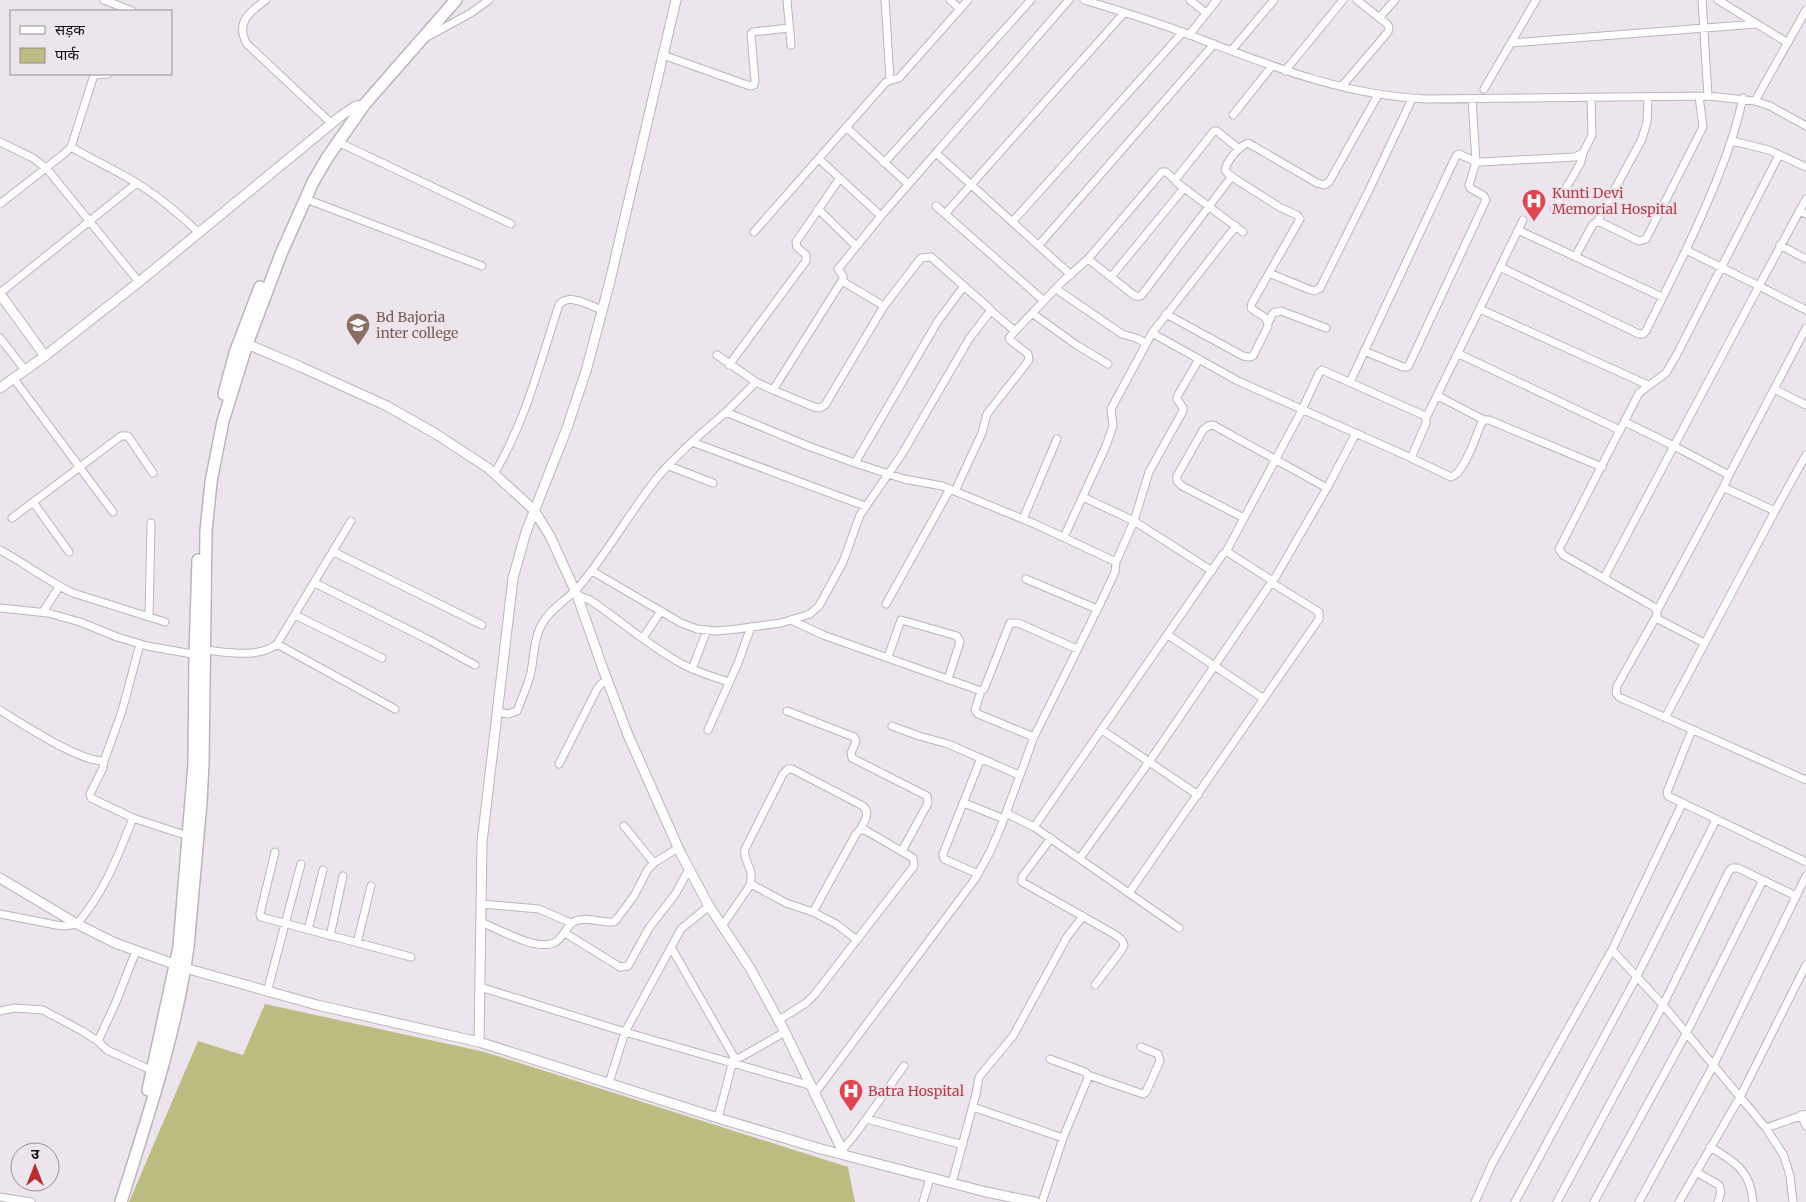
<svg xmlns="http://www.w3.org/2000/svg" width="1806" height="1202" font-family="Merriweather,'Noto Sans Devanagari',serif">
<rect width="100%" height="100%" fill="#ede5ed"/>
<path fill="#bcbe81" d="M265 1004 485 1052 848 1167 855 1202H129L198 1041 243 1055Z"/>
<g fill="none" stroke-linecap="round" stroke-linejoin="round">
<defs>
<path id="minor" d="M104 0 132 11
M266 0C249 12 235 23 247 44L331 123
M787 0 791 45
M885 0 890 79
M950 0 960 9
M1084 0C1117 10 1150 20 1182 32 1261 62 1341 96 1427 99L1708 96 1755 101 1770 106 1806 126
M1190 0 1206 13
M1702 0 1708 96
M1718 0 1788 43
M1379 18 1395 0
M1189 35 1217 0
M427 37 471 13 489 0
M1511 43 1757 24
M1231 51 1274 0
M663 55 750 86 754 85 755 81 751 34 753 32 789 28
M1285 71 1343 0
M1342 86 1388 32 1389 27 1387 24 1357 0
M1484 89 1536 0
M1743 98C1731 152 1709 200 1686 250L1759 286 1674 446 1727 474 1728 477 1724 486 1727 489 1775 511 1806 455
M1755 101 1806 10
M1233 115 1272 66
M846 127 908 184
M1732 141 1769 150 1806 167
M0 142 33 158 47 169 139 282
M338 142 511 224
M71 147C93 160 116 170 138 184 160 197 179 214 198 232
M1239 149 1217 131H1214L1175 180 1176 182 1243 232
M936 153 1071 275
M1779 155 1677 354 1666 373 1639 393 1559 549 1563 555 1654 607 1657 611V615L1617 686 1616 693 1619 697 1806 780
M819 159 881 216
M884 163 1031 0
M306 199 482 266
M1806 199 1759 286 1806 310
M0 204 65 153 71 147 94 75 108 74
M936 206 1044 301
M818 209 856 246
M1554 209 1580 164 1583 153
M1799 211 1806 214
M945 214 1124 13
M1013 221 1183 32
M1597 222 1642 139 1647 122 1648 97
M1518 230 1662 297
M754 232 886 82 899 78 968 0
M1039 245 1214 44
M1780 245 1806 259
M1575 257 1593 224 1597 222 1602 223 1639 241 1646 239 1703 127 1699 96
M1088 259 1135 296H1141L1232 176
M1500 267 1639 334H1643L1646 331 1686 250
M1269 273 1308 289 1314 291 1320 288 1369 190 1412 99
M1111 277 1184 188
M842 281 884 306
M1056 289 1122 334 1136 338 1146 343
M0 293 137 183
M1480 309 1648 385
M1032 313 1075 344 1108 364
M1166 314 1243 356 1249 357 1253 356 1268 326C1268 315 1258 315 1251 308L1252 303 1300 219 1297 215 1281 208 1229 175 1225 170C1227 161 1239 146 1248 143L1317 183 1324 185 1329 182 1378 95
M1268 323 1273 313 1281 311 1326 328
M1015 331 1063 281 1088 259 1162 172H1166L1175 180
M1152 333 1236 226
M0 338 25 370
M1364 351 1403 367H1408L1486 200 1484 196 1470 188 1469 185 1476 162 1472 99
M1459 354 1620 430
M717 355 756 382
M729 365 806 261V255L797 247 796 242 840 178
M14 379 113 512
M1350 382 1456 156 1459 154 1476 162H1481L1575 157 1583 153 1592 135 1591 98
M1774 389 1806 405
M1438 396 1484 420
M726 412 756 382 773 390
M1426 418 1523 220
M692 442 865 506
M855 463 938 321 964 286
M669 466 713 483
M494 474C526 421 540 362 559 305 569 292 590 306 602 310
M1728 477 1806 328
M955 491 982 433 987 414 1029 360 1028 354 1010 340 1009 338 1015 331 990 310
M1083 497 1134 521 1149 472 1183 411V408L1177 399 1178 395 1199 359
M33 502 69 552
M12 518 121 436H128L153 473
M1244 518 1182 486 1177 481V476L1203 430 1208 426 1213 425 1327 488
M1023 519 1057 439
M1064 537 1106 446 1113 426 1111 409 1152 333 1238 381 1407 456 1451 477C1464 474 1476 436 1481 424L1484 420H1489L1602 467
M0 550C25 563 47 581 73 593L165 622
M334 552 482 625
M1226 552 1302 410 1319 373 1322 370 1423 415 1426 418V423L1411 458
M592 571 681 623 697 629 716 631 737 629 781 623 810 614 819 606 843 562 860 515 902 454 969 339 989 313 990 309 931 257 921 258 884 306 825 405 820 408 814 407 773 390 843 279V276L838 269 881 216 1069 0
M1604 578 1674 446 1625 422
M1026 579 1097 609
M315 583 429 640 475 665
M577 595 590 600C621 621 649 646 682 664 697 672 713 677 729 682
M886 604 950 489
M0 608 48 613 80 622 117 637 147 646 198 655
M1657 611 1724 486
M43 612 59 587
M295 615 382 658
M149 617 151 523
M1656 618 1704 643
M791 620 823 635 981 691 984 689 1010 623H1018L1077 649
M1168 635 1264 699
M643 638 661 611
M140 644 122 711 104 761 103 768 90 794 91 798 133 818 188 836
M277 644 395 709
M204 650C227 652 258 659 277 644L351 521
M888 657 901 620 957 636 960 642 948 679
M692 669 707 630
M981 691 975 710 978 714 1034 737
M0 710C22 724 80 762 104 761
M787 711 854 737 856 741 851 753 852 758 927 796 928 803 902 851
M498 712 508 714 517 711C522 698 528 685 531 672 534 656 534 638 542 624 552 606 571 598 582 583 609 550 630 512 657 478 677 454 702 433 726 412L808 446 855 463 904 479 942 486 1035 524 1116 562 1134 521 1212 571
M1665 718 1775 511
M892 726 919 736 948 744 1019 775
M708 730 738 663 751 627
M1102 730 1198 795
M1692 730 1667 792 1668 796 1806 862
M559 764 597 689 601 684 607 681
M964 803 1004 819
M1006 813 1034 827 1223 554 1226 552 1229 553 1268 578 1273 580 1275 578 1327 488 1356 433
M624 826 654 863
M1034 827 1179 928
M1051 838 1022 877V882L1114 934 1122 940 1124 945 1121 951 1095 985
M275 852 260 914 261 917 411 957
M1080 858 1149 762 1273 580
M978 874 944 859 943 854 981 758
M750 885C755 867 742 861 745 849L783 774 788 769H792L863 806C871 813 864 822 860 830
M1129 893 1319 619V612L1272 583
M481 904 539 909 571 923
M0 914 56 925 65 926 77 924C105 891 117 858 133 818
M481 922C498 929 536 951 554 943 564 938 567 924 575 921 587 916 600 923 613 922L616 920 634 896 648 869 654 863 678 848
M722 926 751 884 786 903 813 912 836 924 857 940
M308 930 323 870
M565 933 620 967 628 966 649 928 676 893 689 869
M330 936 343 876
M357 943 371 886
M671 947 734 1057 718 1118
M1612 950 1682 804
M480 987 625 1032 812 1086
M267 992 301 864
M0 1011 14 1008 43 1010 82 1031 98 1041 107 1050 153 1071
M779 1020 806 1003 815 994 914 866 913 858 865 830H860L856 834 813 912
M98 1041 116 1002 136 951
M735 1059 741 1057 785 1032
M1088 1075 1143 1094 1146 1092 1160 1061 1158 1054 1141 1047
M609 1083 625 1032 681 929 709 906
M815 1093 975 879 990 852 1002 824 1034 737 1100 604 1115 572 1116 562
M973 1107 1063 1138
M1801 1115 1806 1126
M867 1119 963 1145
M1766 1128 1806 1114
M1710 1147C1734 1161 1751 1171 1753 1202
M842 1150 854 1136 904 1066
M1696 1172 1719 1185 1721 1192 1718 1202
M952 1183 976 1094 979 1077 1013 1036 1067 937 1083 916
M0 1197 31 1202
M923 1202 930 1178
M1042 1202 1063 1138 1088 1078 1087 1074 1085 1072 1050 1059
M1475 1202 1492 1164 1612 950 1663 1005 1766 1128 1784 1156 1790 1176 1793 1202
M1515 1202 1637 976 1716 820
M1557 1202 1663 1005 1729 871 1732 868H1738L1796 896
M1594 1202 1686 1034 1763 880
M1639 1202 1713 1066 1806 876
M1679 1202 1740 1097 1806 965"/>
<path id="tertiary" d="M0 294 45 356
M247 344 301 367 387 406 436 434 488 468 534 510 550 536 577 595 603 669 628 735 681 854 709 906 750 968 785 1032 844 1154
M0 388 45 356 139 282 342 115 356 106 364 105
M0 878 77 924 115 943 185 968 317 1005 479 1042 718 1118 821 1149 986 1192 1035 1202
M479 1042 482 842 513 578 526 532 567 428 586 371 609 285 676 0"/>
<path id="primary" d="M224 394 235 353 260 287
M148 1090 179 947 194 764 195 654 198 560
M121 1202C147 1119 176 1034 188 947L201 802 203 763 206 531 211 482 223 421 247 344 281 254 313 182 327 158 364 105 456 0"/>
</defs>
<use href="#minor" stroke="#bcb4bc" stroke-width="9"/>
<use href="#tertiary" stroke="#bcb4bc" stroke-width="11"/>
<use href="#primary" stroke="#bcb4bc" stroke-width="14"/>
<use href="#minor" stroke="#fff" stroke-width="7"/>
<use href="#tertiary" stroke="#fff" stroke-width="9"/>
<use href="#primary" stroke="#fff" stroke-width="11"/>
</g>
<defs>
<symbol id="hospital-pin" viewBox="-11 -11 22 30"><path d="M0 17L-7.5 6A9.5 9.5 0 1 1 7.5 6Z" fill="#e0444e" stroke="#ede5ed"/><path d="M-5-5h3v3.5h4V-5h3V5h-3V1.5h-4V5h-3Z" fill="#fff"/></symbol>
<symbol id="school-pin" viewBox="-11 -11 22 30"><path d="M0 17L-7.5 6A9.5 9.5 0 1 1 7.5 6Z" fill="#8d6e63" stroke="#ede5ed"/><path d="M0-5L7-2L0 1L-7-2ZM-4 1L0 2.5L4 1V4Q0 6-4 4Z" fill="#fff"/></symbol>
</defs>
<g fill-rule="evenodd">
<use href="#hospital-pin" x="1520" y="187" width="28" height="38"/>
<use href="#school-pin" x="344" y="311" width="28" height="38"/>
<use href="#hospital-pin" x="837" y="1077" width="28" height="38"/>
</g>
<g text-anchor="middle" stroke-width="5" stroke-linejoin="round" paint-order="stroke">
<g font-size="14" fill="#be3a42" stroke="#ede5ed" text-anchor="start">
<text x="1552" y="198">Kunti Devi<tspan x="1552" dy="16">Memorial Hospital</tspan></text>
<text x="868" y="1096">Batra Hospital</text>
</g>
<g font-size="14" fill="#785e54" stroke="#ede5ed" text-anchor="start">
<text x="376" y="322">Bd Bajoria<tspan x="376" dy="16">inter college</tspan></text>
</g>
</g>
<rect x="10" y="10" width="162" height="65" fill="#ede5ed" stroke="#959095"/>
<rect x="20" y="26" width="25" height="8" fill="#ffffff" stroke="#959095"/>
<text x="55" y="35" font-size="15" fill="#121012">सड़क</text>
<rect x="20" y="48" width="25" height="15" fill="#bcbe81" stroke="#959095"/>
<text x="55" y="60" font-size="15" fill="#121012">पार्क</text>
<g transform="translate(35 1167)"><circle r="24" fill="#ede5ed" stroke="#959095"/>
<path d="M0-4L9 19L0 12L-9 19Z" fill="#bb2c2c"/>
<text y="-8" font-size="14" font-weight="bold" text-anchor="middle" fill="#121012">उ</text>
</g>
</svg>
